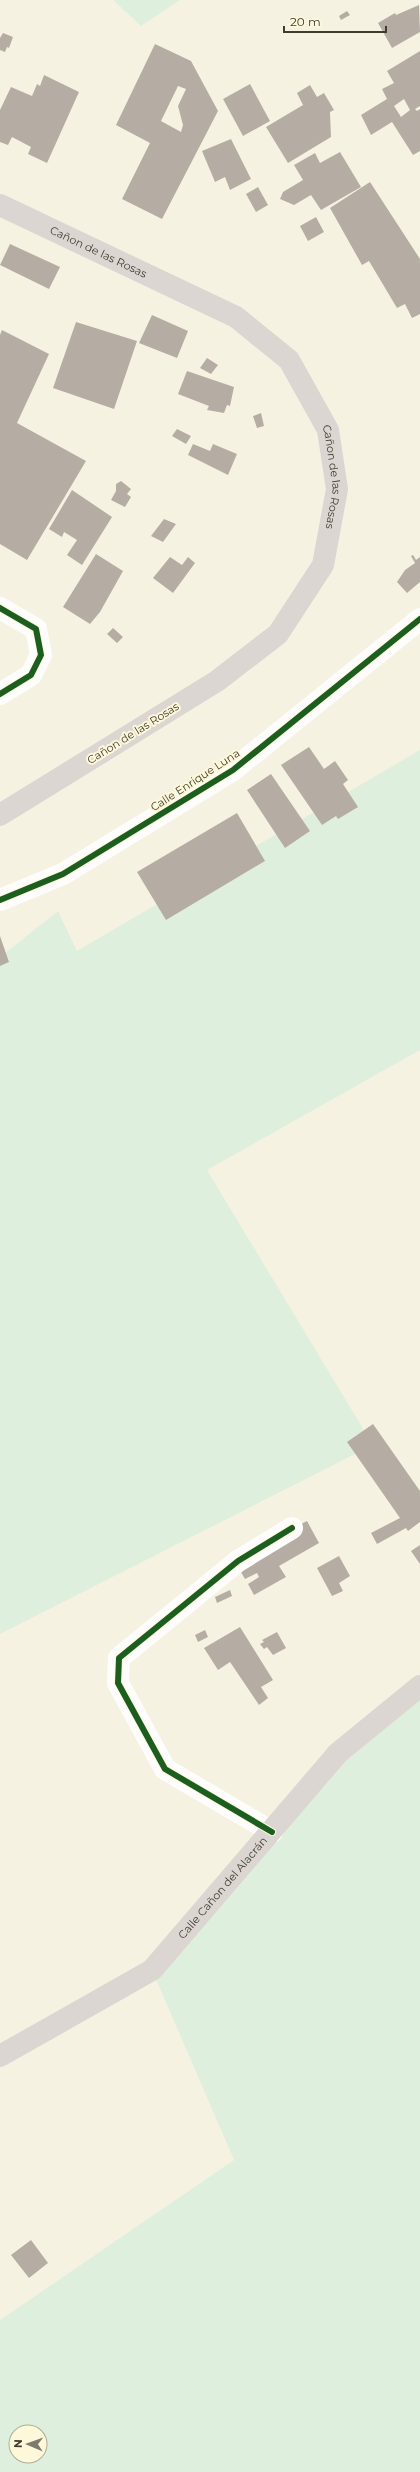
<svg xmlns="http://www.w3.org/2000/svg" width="420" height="2472" font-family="Montserrat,sans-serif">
<rect width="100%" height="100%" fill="#f6f2e2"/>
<path fill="#dfefde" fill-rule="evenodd" d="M113 0H180L141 26Z
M420 750V1050L207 1170 373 1445 0 1634V957L58 911 77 951Z
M420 1686V2472H0V2320L234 2160 152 1970 272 1832ZM16 2432H40V2456H16Z"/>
<path fill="#b5ada3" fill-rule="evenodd" d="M419 5 420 32 392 48 378 23 395 13 396 15Z
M347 11 350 15 341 20 339 16Z
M3 33 13 37 9 48 7 47 5 52 0 50V38Z
M155 44 191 61 218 111 162 219 122 199 150 143 116 125ZM178 86 186 89 178 106 183 125 181 132 161 121Z
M420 51V106L415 109 417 111 420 109V151L413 155 392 122 371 135 361 115 387 99 382 89 394 83 387 71ZM404 99 410 110 401 117 394 106Z
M44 75 79 92 47 163 28 154 31 147 12 137 8 145 0 142V110L11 87 32 96 37 84 40 86Z
M250 84 270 121 243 136 223 99Z
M310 85 317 97 324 93 334 110 330 112 331 137 288 163 266 127 303 105 297 93Z
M231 139 251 179 230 190 225 177 215 182 202 151Z
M340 152 361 187 321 210 311 195 294 205 280 199 283 192 303 180 294 165 315 153 320 163Z
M370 182 420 259V314L412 318 405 304 397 308 369 261 362 265 330 208Z
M258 187 268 205 256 212 246 194Z
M316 217 324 232 308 241 300 226Z
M10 244 60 267 49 289 0 265Z
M152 315 188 331 177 358 139 343Z
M76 322 137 341 114 409 53 388Z
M2 330 49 354 17 423 86 461 27 560 0 544V335Z
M207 358 218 365 211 374 200 368Z
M187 371 234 387 230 406 227 405 224 413 207 410 209 406 178 394Z
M261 413 264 426 257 428 253 416Z
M177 429 191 436 186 444 172 436Z
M193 444 210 451 213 444 237 454 228 475 188 455Z
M121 481 131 489 127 494 131 497 125 507 111 500 116 491V484Z
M72 490 112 517 82 565 67 555 77 540 64 532 62 537 49 529Z
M164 519 176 524 163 542 151 536Z
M96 554 123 571 100 612 90 624 63 607Z
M413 555 416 560 420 557V582L407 593 397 582 405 570 415 563 411 556Z
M170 557 182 565 188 557 195 563 173 593 153 578Z
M113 628 123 637 117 643 107 634Z
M309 747 324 769 335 761 348 780 343 784 358 807 338 819 336 816 322 825 281 765Z
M271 774 310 831 285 848 247 790Z
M237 813 265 861 166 920 137 872Z
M0 936 9 962 0 966Z
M373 1424 420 1491V1522L408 1531 406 1528 377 1544 371 1533 400 1518 347 1442Z
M307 1521 319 1543 279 1566 286 1577 254 1595 248 1584 259 1577 257 1573 245 1579 235 1562 249 1551Z
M420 1545V1564L411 1551Z
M339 1556 350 1576 339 1583 343 1591 332 1596 317 1568Z
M230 1590 232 1596 217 1603 215 1597Z
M240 1627 273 1680 261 1687 268 1698 259 1705 230 1662 218 1670 204 1648Z
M205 1630 208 1637 198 1642 195 1635Z
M277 1632 286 1648 273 1655 267 1647 264 1649 260 1644 264 1642 262 1640Z
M31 2240 48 2263 29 2278 11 2255Z"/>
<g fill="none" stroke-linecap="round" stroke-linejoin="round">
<path stroke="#fefdfb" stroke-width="22" d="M0 608 36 629 41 655 31 675 0 694
M0 900 63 874 233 770 420 619
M272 1832 165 1769 118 1683 119 1658 238 1561 292 1528"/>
<g stroke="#dcd6d3" stroke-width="22">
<path id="s1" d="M0 205 236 317 289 360 328 430 337 489 323 565 278 634 217 681 0 815"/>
<path id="s2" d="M0 2056 152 1970 338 1753 420 1686"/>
</g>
<defs>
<path id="cycleway" d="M0 608 36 629 41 655 31 675 0 694
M0 900 63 874 233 770 420 619
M272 1832 165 1769 118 1683 119 1658 238 1561 292 1528"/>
</defs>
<use href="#cycleway" stroke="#fef8da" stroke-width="8"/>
<use href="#cycleway" stroke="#1b5e20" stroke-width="6"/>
</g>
<g text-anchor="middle" stroke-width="4" stroke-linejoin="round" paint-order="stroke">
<g font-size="11" fill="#3f3b2d" stroke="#fef8da">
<text dy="4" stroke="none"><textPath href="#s1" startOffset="109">Cañon de las Rosas</textPath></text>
<text dy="4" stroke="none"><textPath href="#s1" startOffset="457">Cañon de las Rosas</textPath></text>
<text transform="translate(133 733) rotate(-32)" y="4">Cañon de las Rosas</text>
<text transform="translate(195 780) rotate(-33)" y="4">Calle Enrique Luna</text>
<text dy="4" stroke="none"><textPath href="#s2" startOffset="283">Calle Cañon del Alacrán</textPath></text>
</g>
</g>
<g transform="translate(28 2444) rotate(272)"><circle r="19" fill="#fef8da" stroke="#b2ac95"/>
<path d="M0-3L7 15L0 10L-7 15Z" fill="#7f7b6c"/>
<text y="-6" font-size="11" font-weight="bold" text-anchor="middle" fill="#3f3b2d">N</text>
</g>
<path d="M284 26v6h102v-6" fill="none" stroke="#3f3b2d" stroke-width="2"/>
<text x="290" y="26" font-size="12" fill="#3f3b2d" stroke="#fef8da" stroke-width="3" paint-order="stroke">20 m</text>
</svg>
